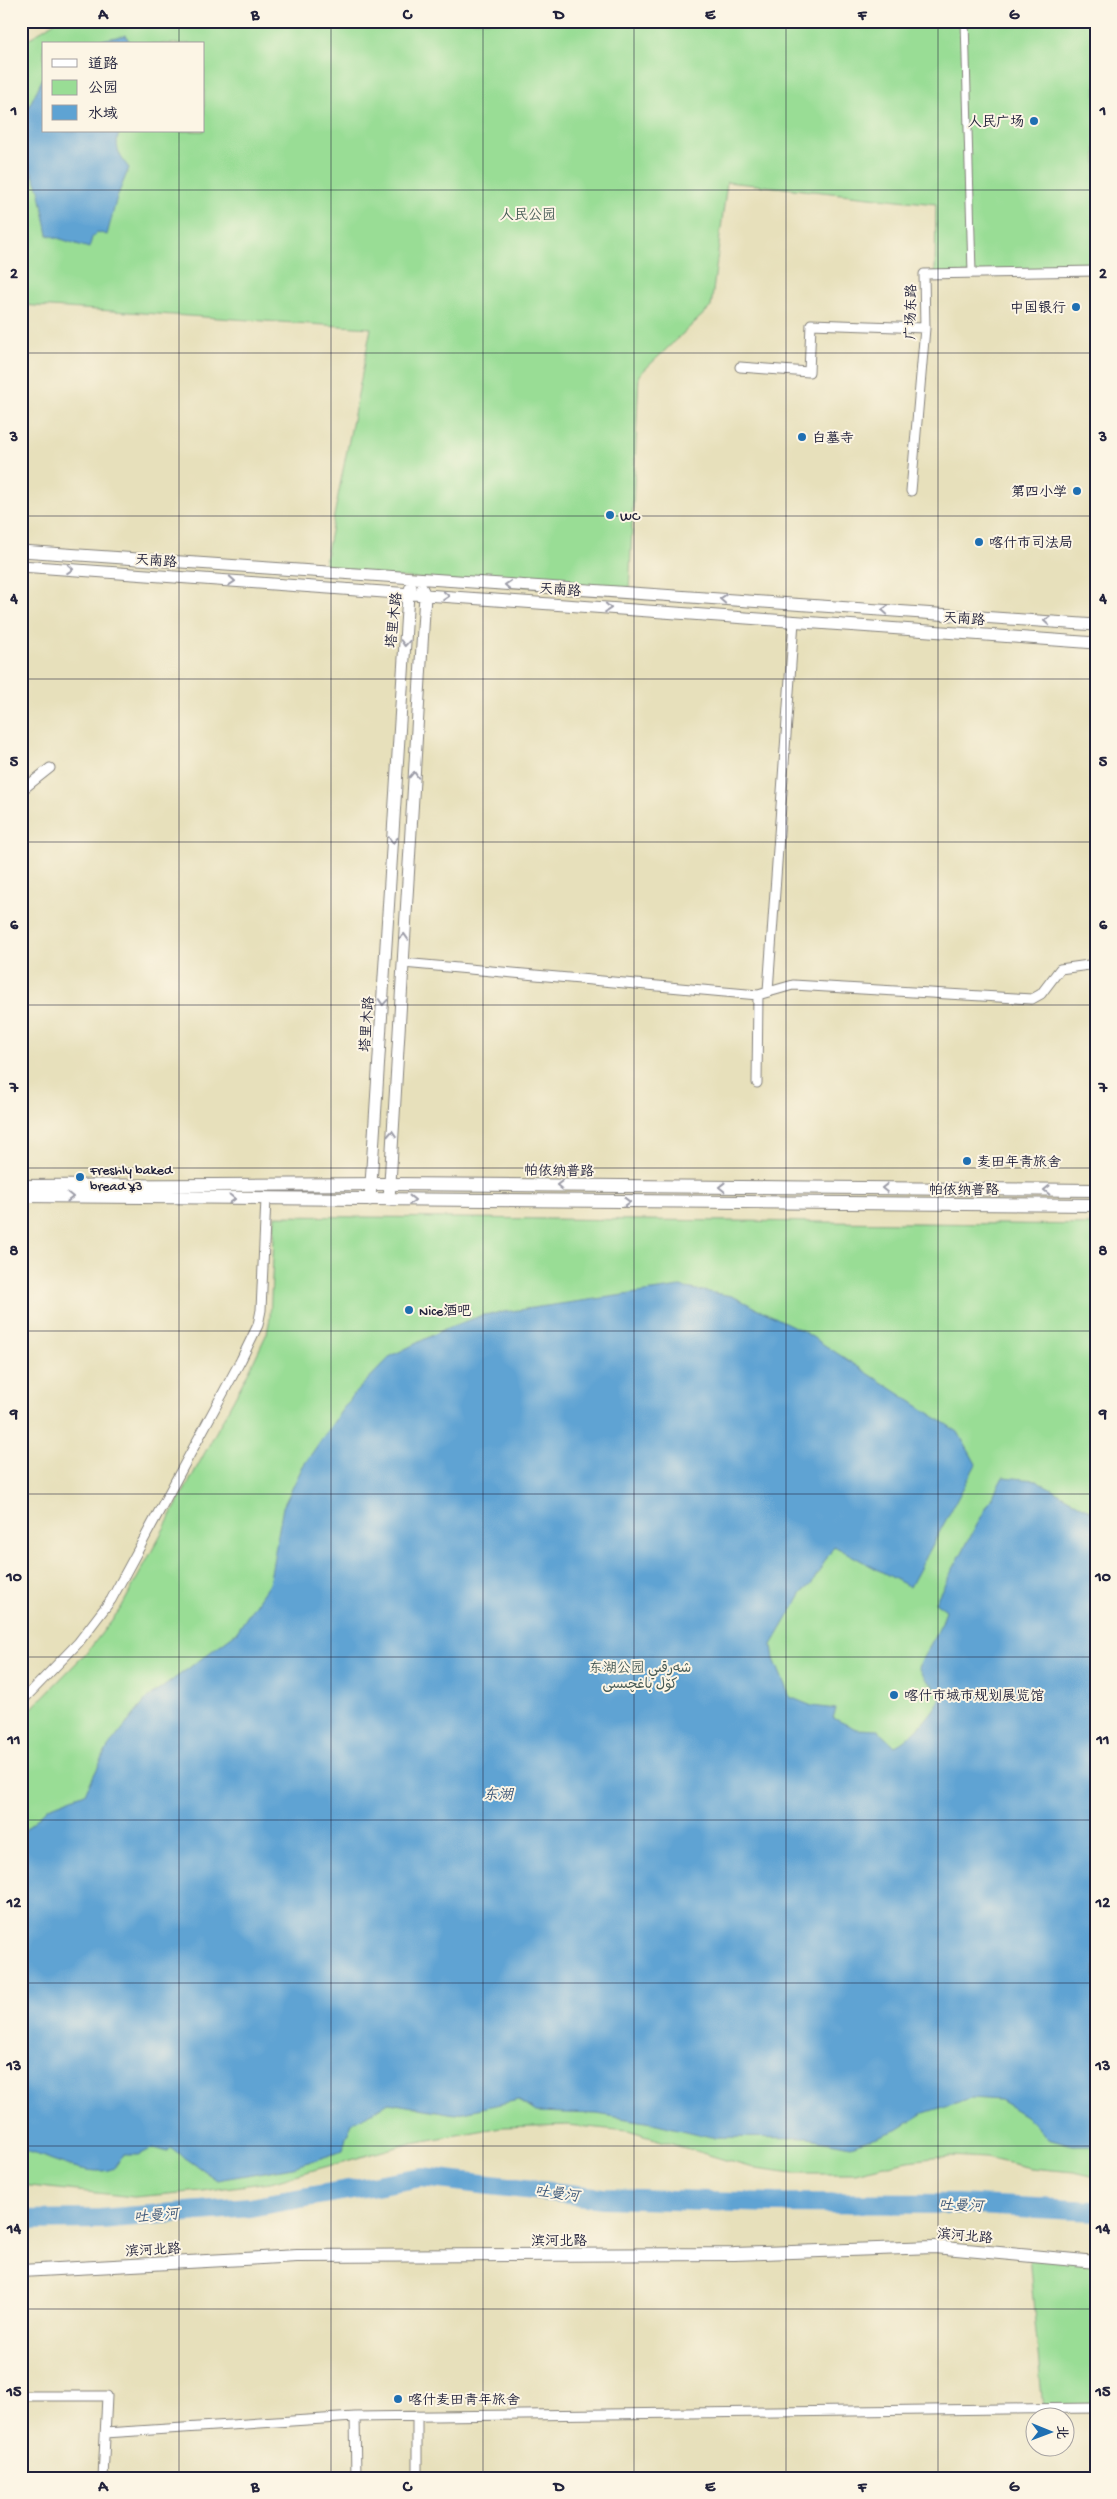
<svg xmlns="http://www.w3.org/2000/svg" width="1117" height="2499" font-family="'Gochi Hand','Playpen Sans Arabic','LXGW WenKai TC',sans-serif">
<rect width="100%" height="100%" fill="#fcf5e5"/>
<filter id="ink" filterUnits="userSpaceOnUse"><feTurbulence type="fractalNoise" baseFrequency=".02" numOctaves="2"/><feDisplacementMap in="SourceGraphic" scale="10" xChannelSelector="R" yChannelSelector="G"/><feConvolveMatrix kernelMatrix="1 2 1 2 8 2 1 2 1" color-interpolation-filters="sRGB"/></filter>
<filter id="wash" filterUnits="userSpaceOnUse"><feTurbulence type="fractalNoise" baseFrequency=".0096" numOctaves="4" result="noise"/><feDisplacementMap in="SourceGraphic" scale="20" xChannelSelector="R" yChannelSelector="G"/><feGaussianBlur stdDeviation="1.12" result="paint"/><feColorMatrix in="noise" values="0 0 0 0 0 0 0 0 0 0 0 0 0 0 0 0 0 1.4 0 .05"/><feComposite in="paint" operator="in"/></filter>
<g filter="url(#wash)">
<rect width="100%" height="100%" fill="#e7e0bb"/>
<path fill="#99dd95" stroke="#5e8068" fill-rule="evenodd" d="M56 21H1096V271L935 274 936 204 727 182 711 307 639 375 629 593 323 572 371 328 21 305V44ZM44 44H204V131H44Z
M275 1216 1096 1225V2177L1074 2172 1031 2168 986 2158 950 2156 907 2161 854 2173H793L749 2167 628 2131 567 2125 502 2127 412 2143 270 2182 202 2191 134 2197 21 2185V1719L88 1651 121 1608 250 1369 267 1333 270 1318Z
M1029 2256 1096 2262V2408L1043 2409Z"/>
<path fill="#5ea3d3" stroke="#406287" d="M126 35 130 44H83Z
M44 76V131H120C113 146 120 157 129 168L117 197 107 235 97 232 92 238 89 248 48 235 39 189 24 155 23 131 29 106Z
M680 1287 732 1296 803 1331 958 1432 976 1464 910 1587 834 1546 811 1585 802 1593 772 1645 774 1659 790 1697 812 1706 836 1709 833 1718 856 1729 878 1730 895 1746C911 1739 934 1712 942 1696 933 1682 925 1682 918 1667L942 1623 946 1610 935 1602 1003 1477 1036 1480 1096 1514V2145H1072L1048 2138 1026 2116 1000 2100 971 2098 924 2113 897 2130 851 2146 808 2138 711 2137 657 2124 597 2114 536 2112 518 2100 455 2114 389 2103 353 2122 346 2137 343 2151 293 2167 217 2180 171 2148 167 2152 153 2148 139 2155H124C118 2159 118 2166 112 2169 88 2178 45 2155 21 2150V1834L49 1807 85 1793 108 1747 147 1699 236 1633 269 1584 283 1507 303 1466 351 1397 391 1356 445 1329 483 1315Z"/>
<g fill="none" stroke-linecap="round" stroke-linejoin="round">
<path stroke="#5ea3d3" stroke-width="20" d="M21 2220 100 2219 250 2207 422 2177 603 2198 775 2203 956 2204 1096 2211"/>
</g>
</g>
<g filter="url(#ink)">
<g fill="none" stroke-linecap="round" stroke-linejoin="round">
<defs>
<path id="pedestrian" d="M965 21 972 273"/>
<path id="minor" d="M740 367 809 372 811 324 925 328
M911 491 925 328 924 274 1096 271
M21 791 50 768
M403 963 758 995 793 985 1032 999 1041 994 1060 969 1096 964
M768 991 794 621
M757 1083 758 995
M21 1702 78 1643 111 1600 241 1360 258 1325 261 1310 266 1199
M21 2396H107L103 2478
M355 2417 356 2478
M105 2433 355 2417 1096 2408
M417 2478V2416"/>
<path id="tertiary" d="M21 551 1096 625
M21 566 1096 643
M370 1200 408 594 411 587
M389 1200 425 595 422 589"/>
<path id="secondary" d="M21 1186 389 1184 1096 1190
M21 1196 1096 1205
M21 2271 297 2256 734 2254 934 2247 1096 2262"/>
</defs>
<use href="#pedestrian" stroke="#84817b" stroke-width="9"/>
<use href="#minor" stroke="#84817b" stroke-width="11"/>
<use href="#tertiary" stroke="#84817b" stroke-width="13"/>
<use href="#secondary" stroke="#84817b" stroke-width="14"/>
<use href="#pedestrian" stroke="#fff" stroke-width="7"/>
<use href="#minor" stroke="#fff" stroke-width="9"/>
<use href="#tertiary" stroke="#fff" stroke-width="11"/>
<use href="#secondary" stroke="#fff" stroke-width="12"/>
</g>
<defs><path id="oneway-chevron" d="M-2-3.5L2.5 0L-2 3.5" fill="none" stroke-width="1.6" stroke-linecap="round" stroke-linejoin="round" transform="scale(1.25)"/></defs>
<g stroke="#9c9ca7">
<use href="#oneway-chevron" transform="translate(70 569) rotate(4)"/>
<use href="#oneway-chevron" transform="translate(232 581) rotate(4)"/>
<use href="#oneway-chevron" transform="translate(508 585) rotate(-176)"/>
<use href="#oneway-chevron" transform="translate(446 596) rotate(4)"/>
<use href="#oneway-chevron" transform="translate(723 599) rotate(-176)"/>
<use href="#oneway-chevron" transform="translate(608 608) rotate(4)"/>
<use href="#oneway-chevron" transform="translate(885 610) rotate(-176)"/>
<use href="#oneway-chevron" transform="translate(1047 621) rotate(-176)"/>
<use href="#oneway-chevron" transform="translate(405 643) rotate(94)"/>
<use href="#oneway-chevron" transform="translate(414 775) rotate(-87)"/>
<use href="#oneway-chevron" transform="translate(393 840) rotate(94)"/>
<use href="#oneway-chevron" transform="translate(404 937) rotate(-87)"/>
<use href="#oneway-chevron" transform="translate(383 1002) rotate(94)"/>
<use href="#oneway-chevron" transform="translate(392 1134) rotate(-87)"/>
<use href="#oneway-chevron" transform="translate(560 1185) rotate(-179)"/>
<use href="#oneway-chevron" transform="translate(722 1187) rotate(-179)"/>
<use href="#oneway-chevron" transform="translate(885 1188) rotate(-179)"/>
<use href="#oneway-chevron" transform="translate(1047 1190) rotate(-179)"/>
<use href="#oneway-chevron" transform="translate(70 1197) rotate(1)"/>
<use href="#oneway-chevron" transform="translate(232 1199) rotate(1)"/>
<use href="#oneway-chevron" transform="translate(412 1200)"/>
<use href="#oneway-chevron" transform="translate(627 1202)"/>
</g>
</g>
<path fill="none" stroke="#22223b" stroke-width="1" stroke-opacity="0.55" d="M179 21V44M331 21V2478M483 21V2478M634 21V2478M786 21V2478M938 21V2478M179 131V2478M21 190H1096M21 353H1096M21 516H1096M21 679H1096M21 842H1096M21 1005H1096M21 1168H1096M21 1331H1096M21 1494H1096M21 1657H1096M21 1820H1096M21 1983H1096M21 2146H1096M21 2309H1096"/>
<g fill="#1f6fb2" stroke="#fcf5e5" stroke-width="2">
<circle cx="1034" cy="121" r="5"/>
<circle cx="1076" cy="307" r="5"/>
<circle cx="802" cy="437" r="5"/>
<circle cx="1077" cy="491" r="5"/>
<circle cx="610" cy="515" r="5"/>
<circle cx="979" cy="542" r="5"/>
<circle cx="967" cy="1161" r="5"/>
<circle cx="80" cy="1177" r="5"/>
<circle cx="409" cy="1310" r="5"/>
<circle cx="894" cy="1695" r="5"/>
<circle cx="398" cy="2399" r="5"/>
</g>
<g text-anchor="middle" stroke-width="4" stroke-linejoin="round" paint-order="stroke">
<g font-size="14" fill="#22223b" stroke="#fcf5e5" text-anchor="start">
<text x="1024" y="126" text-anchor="end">人民广场</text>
<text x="1066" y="312" text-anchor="end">中国银行</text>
<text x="812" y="442">白墓寺</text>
<text x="1067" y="496" text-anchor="end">第四小学</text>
<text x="620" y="520">WC</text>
<text x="989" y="547">喀什市司法局</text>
<text x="977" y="1166">麦田年青旅舍</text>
<text x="90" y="1174">Freshly baked<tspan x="90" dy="16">bread ¥3</tspan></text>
<text x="419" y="1315">Nice酒吧</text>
<text x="904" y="1700">喀什市城市规划展览馆</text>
<text x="408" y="2404">喀什麦田青年旅舍</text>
</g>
<g font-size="14" fill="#465a56" stroke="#fcf5e5">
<text x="528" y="219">人民公园</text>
<text x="640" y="1672">东湖公园 شەرقىي<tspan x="640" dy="16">كۆل باغچىسى</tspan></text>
</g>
<g font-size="14" fill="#22223b" stroke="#fcf5e5">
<text transform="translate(910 312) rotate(-89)" y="5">广场东路</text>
<text transform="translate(156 560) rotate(4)" y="5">天南路</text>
<text transform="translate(560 589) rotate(4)" y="5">天南路</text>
<text transform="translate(964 618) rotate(4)" y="5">天南路</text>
<text transform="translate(393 620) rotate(-84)" y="5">塔里木路</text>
<text transform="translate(366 1024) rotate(-86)" y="5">塔里木路</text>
<text transform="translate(559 1170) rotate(1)" y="5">帕依纳普路</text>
<text x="964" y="1194">帕依纳普路</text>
<text transform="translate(965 2235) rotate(5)" y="5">滨河北路</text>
<text x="559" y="2245">滨河北路</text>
<text transform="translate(153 2249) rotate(-3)" y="5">滨河北路</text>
</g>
<g font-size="15" font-style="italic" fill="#3a5678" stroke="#fcf5e5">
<text x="498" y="1799">东湖</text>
<text transform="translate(557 2193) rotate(7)" y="5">吐曼河</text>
<text transform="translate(961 2205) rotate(2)" y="5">吐曼河</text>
<text transform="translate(156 2215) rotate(-5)" y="5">吐曼河</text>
</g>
</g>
<rect width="1117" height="2499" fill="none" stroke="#fcf5e5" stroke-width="55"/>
<rect x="42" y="42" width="162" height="90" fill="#fcf5e5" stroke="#a5a1a1"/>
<rect x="52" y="59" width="25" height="8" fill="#ffffff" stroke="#a5a1a1"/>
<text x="88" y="68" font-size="15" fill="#22223b">道路</text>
<rect x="52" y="80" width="25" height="15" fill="#99dd95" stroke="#a5a1a1"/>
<text x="88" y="92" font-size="15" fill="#22223b">公园</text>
<rect x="52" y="105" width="25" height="15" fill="#5ea3d3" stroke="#a5a1a1"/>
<text x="88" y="118" font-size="15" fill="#22223b">水域</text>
<g transform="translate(1050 2432) rotate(91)"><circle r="24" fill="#fcf5e5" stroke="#a5a1a1"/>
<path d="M0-4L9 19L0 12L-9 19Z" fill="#1f6fb2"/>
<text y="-8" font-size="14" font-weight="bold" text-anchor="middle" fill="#22223b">北</text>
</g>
<rect x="28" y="28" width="1062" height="2444" fill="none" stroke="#22223b" stroke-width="2"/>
<g font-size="16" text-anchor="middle" font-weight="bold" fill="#22223b">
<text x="103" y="19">A</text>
<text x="255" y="19">B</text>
<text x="407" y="19">C</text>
<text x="559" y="19">D</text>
<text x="710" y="19">E</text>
<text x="862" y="19">F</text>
<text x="1014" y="19">G</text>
<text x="14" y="115">1</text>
<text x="1103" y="115">1</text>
<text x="14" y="278">2</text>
<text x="1103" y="278">2</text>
<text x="14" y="441">3</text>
<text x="1103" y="441">3</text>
<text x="14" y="603">4</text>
<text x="1103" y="603">4</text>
<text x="14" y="766">5</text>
<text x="1103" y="766">5</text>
<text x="14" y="929">6</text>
<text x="1103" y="929">6</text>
<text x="14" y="1092">7</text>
<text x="1103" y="1092">7</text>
<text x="14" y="1255">8</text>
<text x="1103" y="1255">8</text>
<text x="14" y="1418">9</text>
<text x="1103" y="1418">9</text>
<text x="14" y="1581">10</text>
<text x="1103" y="1581">10</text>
<text x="14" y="1744">11</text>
<text x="1103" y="1744">11</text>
<text x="14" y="1907">12</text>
<text x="1103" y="1907">12</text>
<text x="14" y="2070">13</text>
<text x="1103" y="2070">13</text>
<text x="14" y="2233">14</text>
<text x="1103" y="2233">14</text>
<text x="14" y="2396">15</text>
<text x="1103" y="2396">15</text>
<text x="103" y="2491">A</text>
<text x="255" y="2491">B</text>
<text x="407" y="2491">C</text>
<text x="559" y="2491">D</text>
<text x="710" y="2491">E</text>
<text x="862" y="2491">F</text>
<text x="1014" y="2491">G</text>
</g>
</svg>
